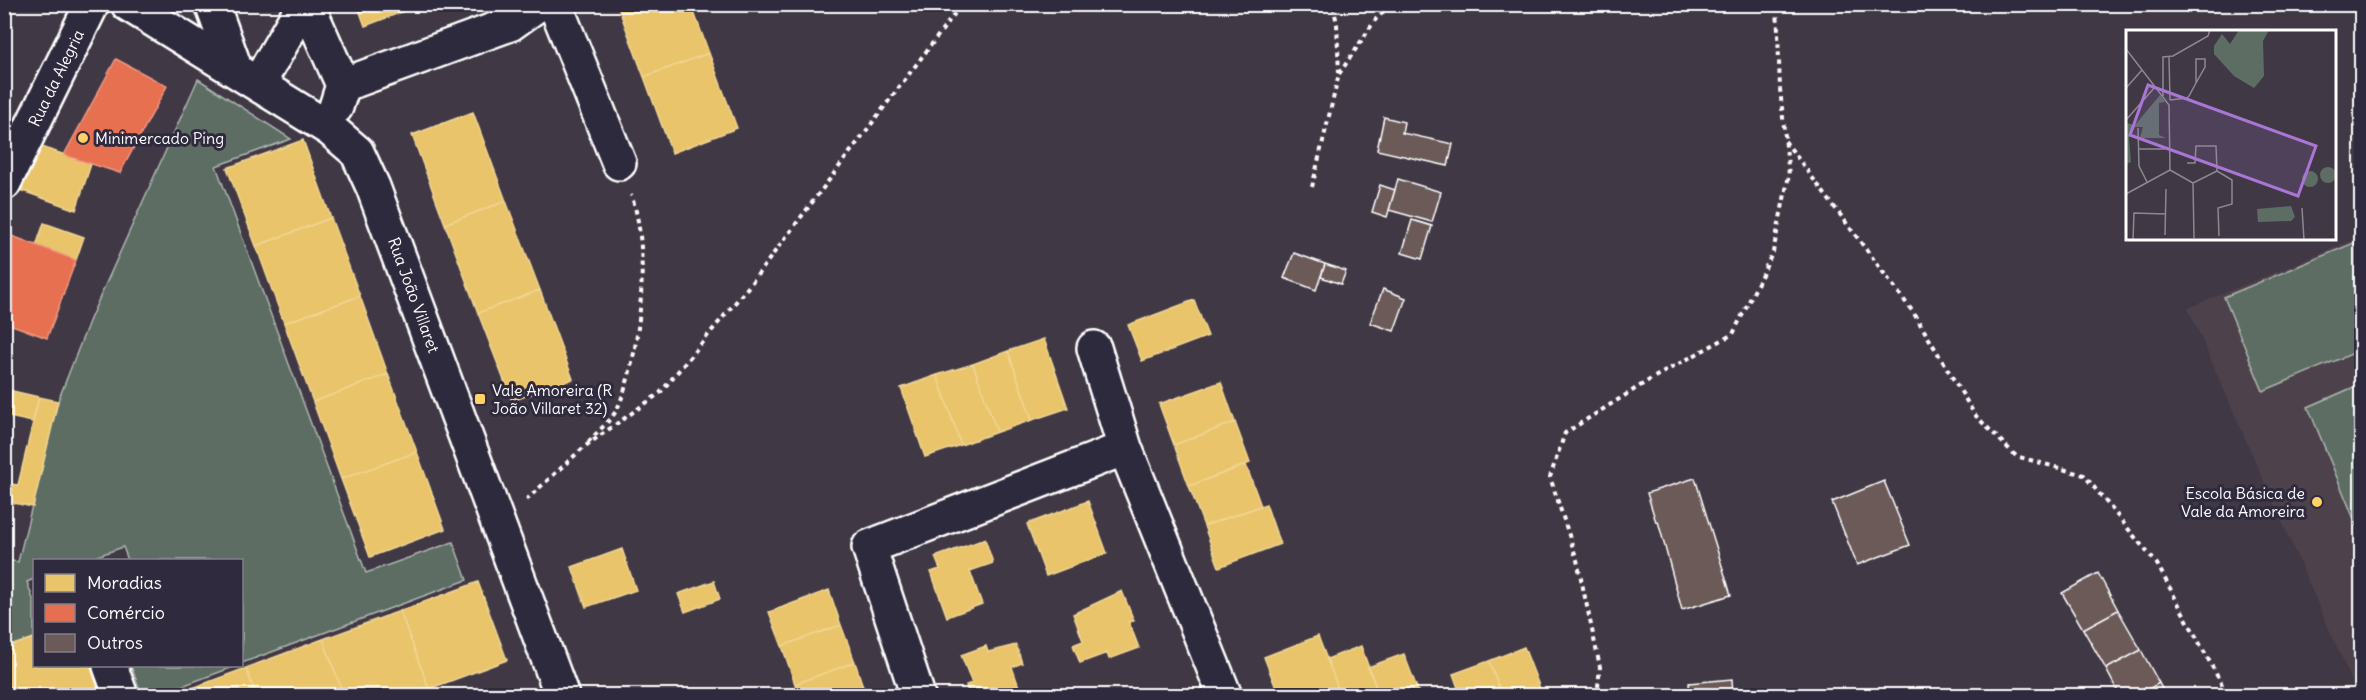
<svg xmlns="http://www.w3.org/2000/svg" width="2366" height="700" font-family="Delius,sans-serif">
<rect width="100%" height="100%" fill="#413845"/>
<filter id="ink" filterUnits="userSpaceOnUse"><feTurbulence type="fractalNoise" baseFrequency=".0167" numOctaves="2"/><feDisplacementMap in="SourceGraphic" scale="12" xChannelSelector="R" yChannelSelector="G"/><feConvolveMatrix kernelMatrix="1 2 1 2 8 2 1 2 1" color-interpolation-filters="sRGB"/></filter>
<g filter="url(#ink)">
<path fill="#4e424b" d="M2361 237V695H2358L2188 308Z"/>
<path fill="#5d6d64" stroke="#aeb6b2" stroke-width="1.5" d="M198 79 291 139 216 166 366 573 453 542 467 580 242 663V560H128L123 547 86 560H34V579L27 582 34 602V638L5 648V560L18 562 58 401 90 319Z
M2361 240V350L2263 391 2224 297Z
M2361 384V536L2308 407Z
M131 666H236L155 696 142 695Z"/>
<path fill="#e9c46a" stroke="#f0d697" stroke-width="1.5" d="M357 4H423L365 26Z
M617 4H691L709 53 644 77Z
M4 31 11 34 4 48Z
M709 53 737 128 672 153 644 77Z
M473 112 506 201 445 224 412 135Z
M303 140 331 218 256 246 227 168Z
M42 147 91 164 76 210 20 190Z
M506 201 540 290 478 313 445 224Z
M331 218 360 296 284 323 256 246Z
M44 223 84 237 76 260 36 246Z
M540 290 573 379 512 401 478 313Z
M360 296 388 374 313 402 284 323Z
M1194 300 1208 336 1142 361 1128 325Z
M1044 339 1068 408 1032 420 1008 351Z
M1008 351 1032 420 997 432 973 364Z
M973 364 997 432 961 445 937 375Z
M388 374 417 452 341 479 313 402Z
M937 375 961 445 925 457 901 388Z
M1221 382 1235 422 1174 445 1159 404Z
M4 389 39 397 33 422 4 416Z
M39 397 58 401 33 507 4 501V483L18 485Z
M1235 422 1250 463 1189 486 1174 445Z
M417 452 445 529 370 557 341 479Z
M1246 465 1261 506 1204 526 1189 486Z
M1088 501 1107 553 1046 576 1027 524Z
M1266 504 1280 544 1219 567 1204 526Z
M985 539 993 563 970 571 982 604 947 617 931 572 940 569 935 557Z
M622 549 636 590 586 607 572 567Z
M714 581 720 599 685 612 678 594Z
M478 582 507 660 429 689 400 611Z
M829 590 841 625 782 646 769 612Z
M1122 591 1134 621 1129 622 1139 648 1109 659 1107 653 1080 663 1073 645 1083 641 1073 614Z
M400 611 429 689 411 696H344L323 639Z
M841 625 855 662 795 684 782 646Z
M1318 636 1338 688 1317 696H1279L1264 657Z
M34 638V666H90L101 696H11L4 679V648Z
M323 639 344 696H256L246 668Z
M1016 645 1022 663 1012 667 1019 687 997 696H969L966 685 972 683 961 655 986 646 988 652Z
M1361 646 1379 696H1341L1327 659Z
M1524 647 1543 696H1502L1489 661Z
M1404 654 1420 696H1379L1368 667Z
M1489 661 1502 696H1461L1453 674Z
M855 662 866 696H799L795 684Z
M246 668 256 696H171Z"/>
<path fill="#e76f51" stroke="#ee9a85" stroke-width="1.5" d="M116 59 167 86 120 173 64 155Z
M12 236 76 260 47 338 4 322V256Z"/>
<path fill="#6c5a59" stroke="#fff" stroke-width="1.5" d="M1384 117 1404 122 1402 133 1453 144 1448 166 1377 150Z
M1398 179 1441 192 1432 222 1389 210Z
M1380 185 1395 190 1387 217 1372 212Z
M1412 220 1432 226 1422 259 1402 253Z
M1294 253 1325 264 1316 290 1284 278Z
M1325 264 1346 271 1341 284 1321 277Z
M1383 289 1406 298 1394 331 1370 323Z
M1695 478 1731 595 1682 610 1658 521 1656 522 1647 493Z
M1884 481 1910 545 1857 565 1832 502Z
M2098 573 2118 610 2083 629 2062 593Z
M2118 610 2141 650 2106 669 2083 629Z
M2141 650 2159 683 2137 696H2120L2106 669Z
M1732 679 1733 696H1690L1689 683Z
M2159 683 2166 696H2137Z"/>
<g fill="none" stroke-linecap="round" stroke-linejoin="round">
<defs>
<path id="minor" d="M128 4 330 129 357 152 373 187 562 696
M212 4 236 71
M307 4 343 85 336 107
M555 4 619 163
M258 84 304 4
M343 85 510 24 538 4
M4 183 92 4
M1094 348 1125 448
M110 666 121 696
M918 696 869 547 1125 448 1225 696"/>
</defs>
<use href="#minor" stroke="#fff" stroke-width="38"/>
<path stroke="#fff" stroke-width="4" stroke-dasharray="4.5 4.5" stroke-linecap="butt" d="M1339 74 1376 19 1392 4
M1785 141 1913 312 1975 415 2016 456 2084 475 2157 564 2228 696
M1312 187 1339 74 1337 24 1333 4
M588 442C598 431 613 419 618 407 641 357 651 246 631 195
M526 500 584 447 660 393 749 286 962 4
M1597 696 1600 667 1577 560 1550 477 1565 433 1651 379 1733 334 1773 252 1789 175 1780 89 1777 4"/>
<use href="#minor" stroke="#2f2a3d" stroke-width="33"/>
</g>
</g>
<g fill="#ffd166" stroke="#2f2a3d" stroke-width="2">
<circle cx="83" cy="138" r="6"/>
<rect x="474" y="393" width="12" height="12" rx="3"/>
<circle cx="2317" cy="502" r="6"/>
</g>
<g text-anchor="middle" stroke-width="6" stroke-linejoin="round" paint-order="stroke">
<g font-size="16" fill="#fff" stroke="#2f2a3d">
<text transform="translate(56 78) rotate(-64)" y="6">Rua da Alegria</text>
<text transform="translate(414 295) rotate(70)" y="6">Rua João Villaret</text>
</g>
<g font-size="16" fill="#fff" stroke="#2f2a3d" text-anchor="start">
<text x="95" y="144">Minimercado Ping</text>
<text x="492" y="396">Vale Amoreira (R<tspan x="492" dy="18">João Villaret 32)</tspan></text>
<text x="2305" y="499" text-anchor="end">Escola Básica de<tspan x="2305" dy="18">Vale da Amoreira</tspan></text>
</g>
</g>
<g transform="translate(2126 30)">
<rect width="210" height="210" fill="#413845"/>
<path d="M113 0H143L137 11 138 46 128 58 108 46 88 24V16L96 4 104 14ZM34 65 39 72 33 73V105L40 108H14L17 97H9L3 108 5 132 0 134V93L9 95ZM194 145a8 8 0 1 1 16 0a8 8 0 1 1-16 0ZM176 149a8 8 0 1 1 16 0a8 8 0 1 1-16 0ZM165 176 169 187 165 191 132 192 131 179Z" fill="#5d6d64"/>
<path fill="none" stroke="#8d888f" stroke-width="1.5" d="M0 19 43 75 44 140M43 27 44 70M0 58 16 40M37 66V27L47 26 82 6 84 0M44 70 61 68 63 66 70 53 79 37V29H70V53M0 90 29 57M12 98 13 136 21 152M13 119H39M61 133H69L70 116H90L91 141 67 153M44 140 67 153 68 208M91 141 106 150V174L92 178 93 206M0 164 44 140M176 178 178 210M39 205 40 159M7 210 8 183 40 184"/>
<path fill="#a976d5" fill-opacity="0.15" stroke="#a976d5" stroke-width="3" d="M22 55 190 116 172 166 4 105Z"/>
<rect width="210" height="210" fill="none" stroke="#fff" stroke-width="3"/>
</g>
<rect width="2366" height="700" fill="none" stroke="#2f2a3d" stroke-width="24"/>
<rect x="12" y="12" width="2342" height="676" fill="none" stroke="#fff" stroke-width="2" filter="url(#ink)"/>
<rect x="33" y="559" width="210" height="108" fill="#2f2a3d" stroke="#827f8b" stroke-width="1.5"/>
<rect x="45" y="574" width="30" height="18" fill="#e9c46a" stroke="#827f8b" stroke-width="1.5"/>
<text x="87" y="589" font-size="18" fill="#ffffff">Moradias</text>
<rect x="45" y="604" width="30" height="18" fill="#e76f51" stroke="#827f8b" stroke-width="1.5"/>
<text x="87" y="619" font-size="18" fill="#ffffff">Comércio</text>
<rect x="45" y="634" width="30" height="18" fill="#6c5a59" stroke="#827f8b" stroke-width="1.5"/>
<text x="87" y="649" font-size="18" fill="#ffffff">Outros</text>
</svg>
